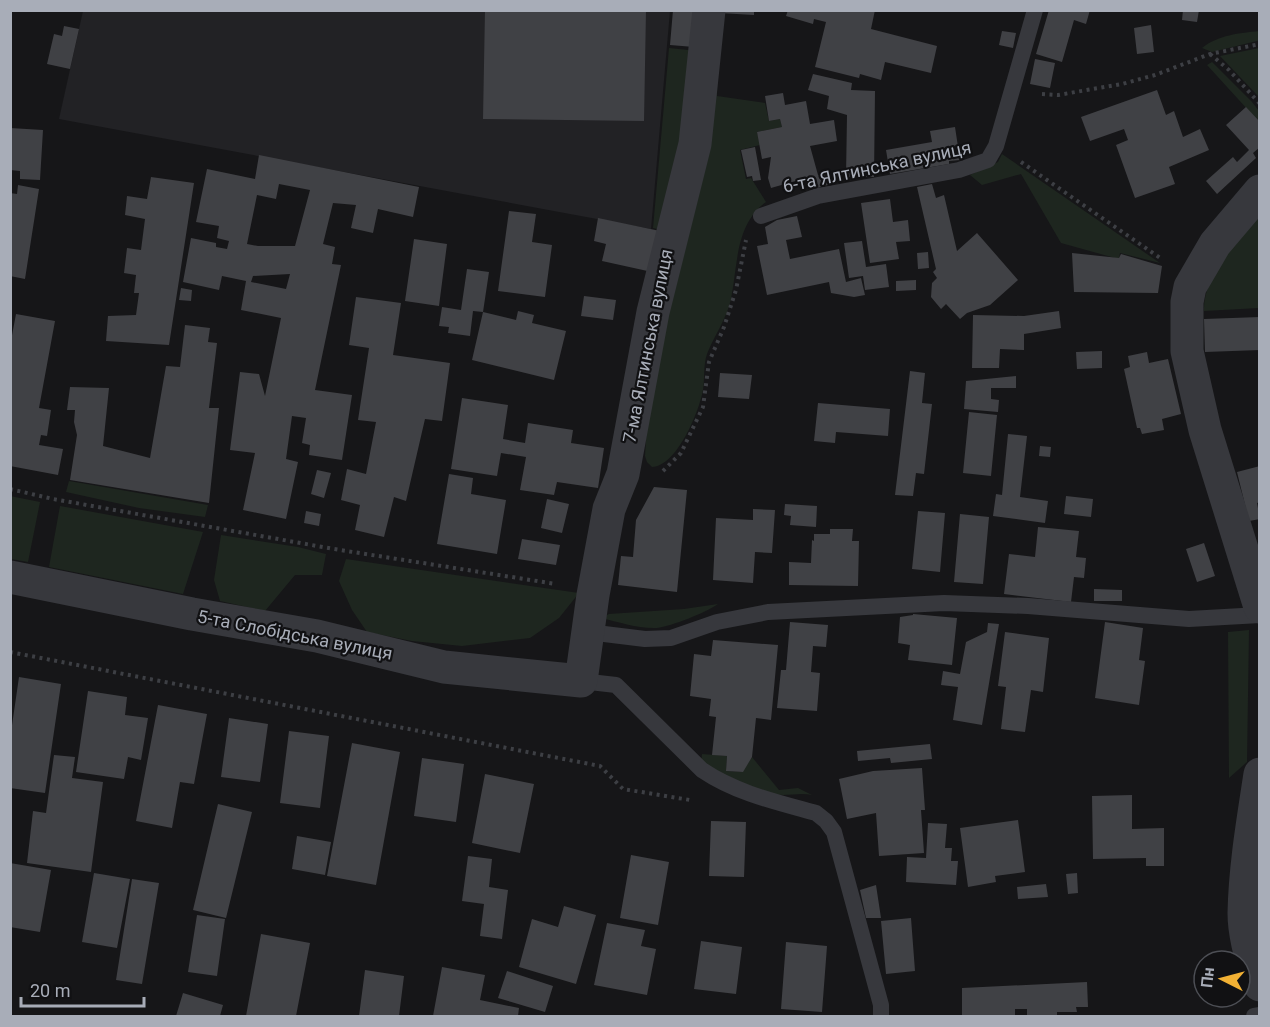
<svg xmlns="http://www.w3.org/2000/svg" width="1270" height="1027" font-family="Roboto,sans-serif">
<rect width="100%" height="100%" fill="#161618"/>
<path fill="#222225" d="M83 11H670L651 229 59 119Z"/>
<path fill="#1e261f" d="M719 15 717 96 765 103 769 121 780 119 782 127 757 132 760 145 740 150 746 179 751 178 766 202C735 225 738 264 731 299 727 318 714 336 707 354 703 366 705 378 703 390 699 412 677 466 652 467L647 462 645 456 650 368Z
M1259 31V40L1257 41 1212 52 1202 48C1218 35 1240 33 1259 31Z
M669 48 698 51 661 230 653 228Z
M1259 48V97L1220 56Z
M1212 62 1252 102 1259 111V122L1207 65Z
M1002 154 1160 263 1120 253 1119 258H1115L1061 243 1021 174 982 185 970 175 998 162Z
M1259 207V308L1204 311C1202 277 1241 234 1259 207Z
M69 481 208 505 205 517 139 508 66 492Z
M10 496 40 502 28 562 11 559Z
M60 506 203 532 183 594 49 567Z
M221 535 298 547 326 554 322 575H295L265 611 220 601 214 580Z
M346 559 579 593 559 618 530 638 462 646 412 641 367 632 352 610 339 581Z
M718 604C705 613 672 626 657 628 639 629 619 622 601 618L609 614 684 609Z
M1249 630 1247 762 1229 778 1228 632Z
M702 754 727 756 726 771 742 772 752 757 779 790 798 788 812 795C799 792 786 797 774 794 747 789 725 776 701 763Z"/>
<path fill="#404145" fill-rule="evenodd" d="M485 10H646L644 121 483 119Z
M673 10H698L694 47 670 45Z
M719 10H754V15L719 13Z
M788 10H875L871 29 937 46 931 73 885 62 881 80 860 74 859 78 815 67 826 22 814 19 813 24 786 16Z
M1049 10H1090L1086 24 1074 20 1062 62 1036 54Z
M1183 10H1199L1197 22 1182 20Z
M1151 25 1154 52 1137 54 1134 28Z
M64 26 79 29 70 69 47 64 54 34 62 36Z
M1002 31 1016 33 1013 48 999 45Z
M1035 59 1055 63 1050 88 1030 84Z
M813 74 852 83 851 90 875 91 874 177H846L847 115 827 109 829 96 808 90Z
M1157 90 1166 115 1174 111 1183 137 1200 129 1209 150 1169 167 1175 184 1135 198 1116 145 1128 140 1124 129 1090 141 1081 117Z
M783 93 785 105 806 101 810 124 834 120 837 141 810 146 818 175 828 172 831 184 817 188 813 176 771 188 768 178 771 157 762 159 757 132 782 127 780 119 769 121 765 96Z
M1246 107 1260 122V147L1253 153 1256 158 1217 194 1206 181 1233 157 1237 162 1249 150 1226 125Z
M955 127 960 160 949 161V164L890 174 886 150 932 142 930 131Z
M10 128 43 130 40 180 20 179V171L10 170Z
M755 147 761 180 753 181 752 176 747 177 741 150Z
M259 155 419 187 413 217 378 209 373 233 351 228 356 205 333 203 323 244 335 247 332 264 341 265 315 390 352 395 342 460 309 455 310 445 302 443 306 418 292 416 286 459 298 462 286 519 243 510 255 453 230 450 240 372 259 374 265 396 281 318 241 310 246 281 222 276 219 290 183 282 191 238 216 243V247L227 249 229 241 217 238 219 226 196 222 207 169 255 179ZM279 184 310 190 295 246H258L247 244 257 195 276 199ZM290 274 286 289 251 282 253 276Z
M151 177 194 183 169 345 106 341 108 316 136 315 139 293H134L136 275 124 273 127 248 141 250 145 219 125 215 127 196 147 199Z
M932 184 936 198 944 195 957 251 977 233 1018 280 990 305 967 313 960 319 946 304 941 309 931 297 932 283 937 278 933 272 936 269 917 187Z
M18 185 39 189 25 279 10 276V193L17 194Z
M890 199 893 222 908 220 910 241 896 242 899 259 870 263 861 203Z
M509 211 536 214 532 242 552 245 545 297 498 291Z
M797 216 802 237 786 240 790 259 839 249 846 282 861 278 865 295 854 297 831 293 829 282 767 295 757 246 768 244 765 227 777 220Z
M598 218 660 231 652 272 602 261 606 244 594 241Z
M414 239 447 244 439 306 405 301Z
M862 241 866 267 886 264 889 287 865 290 863 276 849 278 844 243Z
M928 252 929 268 918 269 917 253Z
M1072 253 1119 258 1121 254 1162 266 1158 293 1074 292Z
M467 269 489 272 483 312 473 311 470 336 448 333 449 327 439 326 442 307 461 310Z
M916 280V290L896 291V281Z
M181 288 192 290 191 301 179 300Z
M584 296 616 300 613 320 581 316Z
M356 297 401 303 393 355 450 363 442 421 425 419 406 501 394 497 384 537 355 530 360 505 341 500 347 469 366 474 376 422 358 420 369 348 349 345Z
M518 311 534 315 532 323 566 331 554 380 472 360 483 312 516 320Z
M1059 311 1061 328 1024 334V350L1000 349 999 368H972L973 315 1024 316Z
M16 314 55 321 39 408 51 410 47 436 41 435 39 445 63 449 58 475 10 466V346Z
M1260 317V350L1205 352 1204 319Z
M185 325 210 328 208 342 217 343 209 408H219L209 503 70 480 77 435 74 422 75 410H67L70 387 109 388 103 446 150 458 166 366 180 367Z
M1102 351V368L1077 369 1076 352Z
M1147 352 1149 363 1168 359 1181 414 1162 419 1164 430 1142 434 1140 428H1137L1124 369 1130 367 1128 356Z
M910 371 925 373 922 403 932 404 924 474 916 473 913 496 895 495Z
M720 373 752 375 749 399 718 397Z
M1016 376V388H991V399L999 400 998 412 964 409 966 381Z
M462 398 508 405 503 439 525 443 528 423 573 430 571 443 604 448 598 488 557 482 554 495 520 490 526 457 501 453 497 476 451 469Z
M818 403 890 409 888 436 836 432 835 443 814 441Z
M969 412 997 415 991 476 963 473Z
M1008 434 1027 436 1020 497 1048 501 1045 523 993 516 996 494 1002 495Z
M1040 446 1051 447 1050 457 1039 456Z
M1260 466V502L1257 503 1260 519 1249 521 1237 472Z
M317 470 331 473 324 498 311 494Z
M449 474 473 478 471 494 506 500 497 554 437 544Z
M654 487 687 490 677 592 618 585 621 556 633 557 636 520Z
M1066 496 1093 499 1091 517 1064 514Z
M547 499 569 504 562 533 541 528Z
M785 504 817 506 816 527 790 525 791 516 784 515Z
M753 509 775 510 772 553 755 552 753 583 713 580 716 518 753 520Z
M306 511 321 514 319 526 304 523Z
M918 511 945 513 940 572 912 569Z
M960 514 989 517 983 584 954 582Z
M1038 527 1079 531 1076 557 1086 558 1084 578 1074 577 1071 602 1004 594 1009 554 1035 557Z
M830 529H853L852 541H859L858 586 789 585V562L811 563 812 540 814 541V534H830Z
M522 539 560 545 556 565 518 559Z
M1204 543 1215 576 1197 582 1186 549Z
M1094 589 1122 590V601H1094Z
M913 614 957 618 952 665 908 660 910 645 898 643 900 617 913 615Z
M790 622 828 625 826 647 813 646 811 672 820 673 817 711 777 708 781 670H786Z
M1105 622 1143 628 1139 660 1145 661 1139 705 1095 698Z
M988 623 999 624 982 725 953 720 958 687 941 685 943 671 960 674 966 642 987 632Z
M1005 632 1049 638 1043 692 1031 690 1025 732 1001 729 1006 687 998 686Z
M713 640 778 645 771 720 756 718 752 757 743 772 726 771 727 756 712 755 716 717 709 716 711 699 690 696 694 654 711 656Z
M19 677 61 684 45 793 10 788V739Z
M88 691 127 697 125 715 148 718 141 760 128 757 124 779 76 772Z
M158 705 207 714 194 784 180 782 172 828 136 821Z
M229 718 268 724 260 782 221 777Z
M289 731 329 736 320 808 280 803Z
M352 743 400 752 376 885 327 876Z
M930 744 932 759 891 763 890 758 858 761 857 751Z
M54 755 75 757 72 778 103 782 91 872 27 863 33 811 46 813Z
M422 758 464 764 456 822 414 816Z
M922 768 925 810H921L924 853 879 856 876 813 847 819 839 779 873 771Z
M485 774 534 784 520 853 472 843Z
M1132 795V829L1164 828V866H1146V858L1093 859 1092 796Z
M218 804 252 812 226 918 193 910Z
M1018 820 1025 872 995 876 996 882 968 887 960 828Z
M711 821 746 822 744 877 709 876Z
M928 823 947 824 945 848H952L951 861H958L956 885 906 882 907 857 926 858Z
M297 836 331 842 325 875 292 869Z
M631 855 669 862 658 925 620 918Z
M468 856 492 859 489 887 508 890 502 939 480 936 484 904 462 901Z
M10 863 51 870 40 932 10 927Z
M94 873 130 879 117 948 82 942Z
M1077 873 1078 893 1068 894 1066 874Z
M132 879 159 883 142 984 116 980Z
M1046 884 1048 897 1018 899 1017 887Z
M876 885 881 918H866L860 890Z
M564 906 596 915 576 984 519 967 532 919 558 927Z
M197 915 225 919 217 976 188 972Z
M911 918 915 971 886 974 881 921Z
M607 923 645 930 641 946 656 949 647 995 594 985Z
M261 934 310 943 296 1016H246Z
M701 941 742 947 736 994 694 989Z
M786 942 827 946 822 1012 781 1009Z
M442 967 485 975 480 1000 519 1008 518 1016H433Z
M365 970 404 976 399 1016H359Z
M507 971 553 986 545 1012 498 998Z
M1087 982 1088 1007H1076L1077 1012H1057V1016H1027V1009H1015V1016H962V988Z
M183 993 223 1005 220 1016H176Z"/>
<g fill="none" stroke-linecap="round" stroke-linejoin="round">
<path stroke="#3d3f44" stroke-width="4" stroke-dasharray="3 4.5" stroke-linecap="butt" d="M1210 54 1229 70 1260 104
M1042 94 1058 95 1122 84 1155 75 1210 54 1260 44
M1021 162 1163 260
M663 471 681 453 703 407 709 362 724 327 736 290 746 240
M10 489 53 499 334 549 556 584
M10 652 600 766 623 789 690 800"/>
<path stroke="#37383d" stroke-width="16" d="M761 216 818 196 959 170 988 160 996 146 1035 10
M588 632 645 639 671 638 717 622 768 612 944 603 1028 606 1189 619 1260 615
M581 681 616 685 702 770C736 793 776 802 816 813L826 821 834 832 881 1005V1016
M1254 1016 1260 1015"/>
<path stroke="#37383d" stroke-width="33" d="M1260 191 1215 244 1190 287 1187 302V351L1205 430 1260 607
M10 577 192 614 317 636 444 667 581 681 593 595 609 509 623 474 653 312 695 144 709 10
M1260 774C1253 820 1245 866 1244 913 1244 936 1252 963 1260 985"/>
</g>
<g text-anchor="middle" stroke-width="4.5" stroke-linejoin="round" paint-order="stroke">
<g font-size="18" fill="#a8adb8" stroke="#111113">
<text transform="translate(877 167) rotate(-12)" y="6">6-та Ялтинська вулиця</text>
<text transform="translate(648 346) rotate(-79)" y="6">7-ма Ялтинська вулиця</text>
<text transform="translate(295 635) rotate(11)" y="6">5-та Слобідська вулиця</text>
</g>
</g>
<rect width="1270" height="1027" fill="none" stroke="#a8adb8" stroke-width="24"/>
<g transform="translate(1222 979) rotate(276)"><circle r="28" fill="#111113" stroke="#4d4f55" stroke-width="1.5"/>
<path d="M0-4.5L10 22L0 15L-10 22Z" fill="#f2b134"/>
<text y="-9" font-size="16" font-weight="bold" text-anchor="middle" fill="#a8adb8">Пн</text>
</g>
<path d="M21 997v9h123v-9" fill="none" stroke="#a8adb8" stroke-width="3"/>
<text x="30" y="997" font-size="18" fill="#a8adb8" stroke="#111113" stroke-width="4.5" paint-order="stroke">20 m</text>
</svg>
